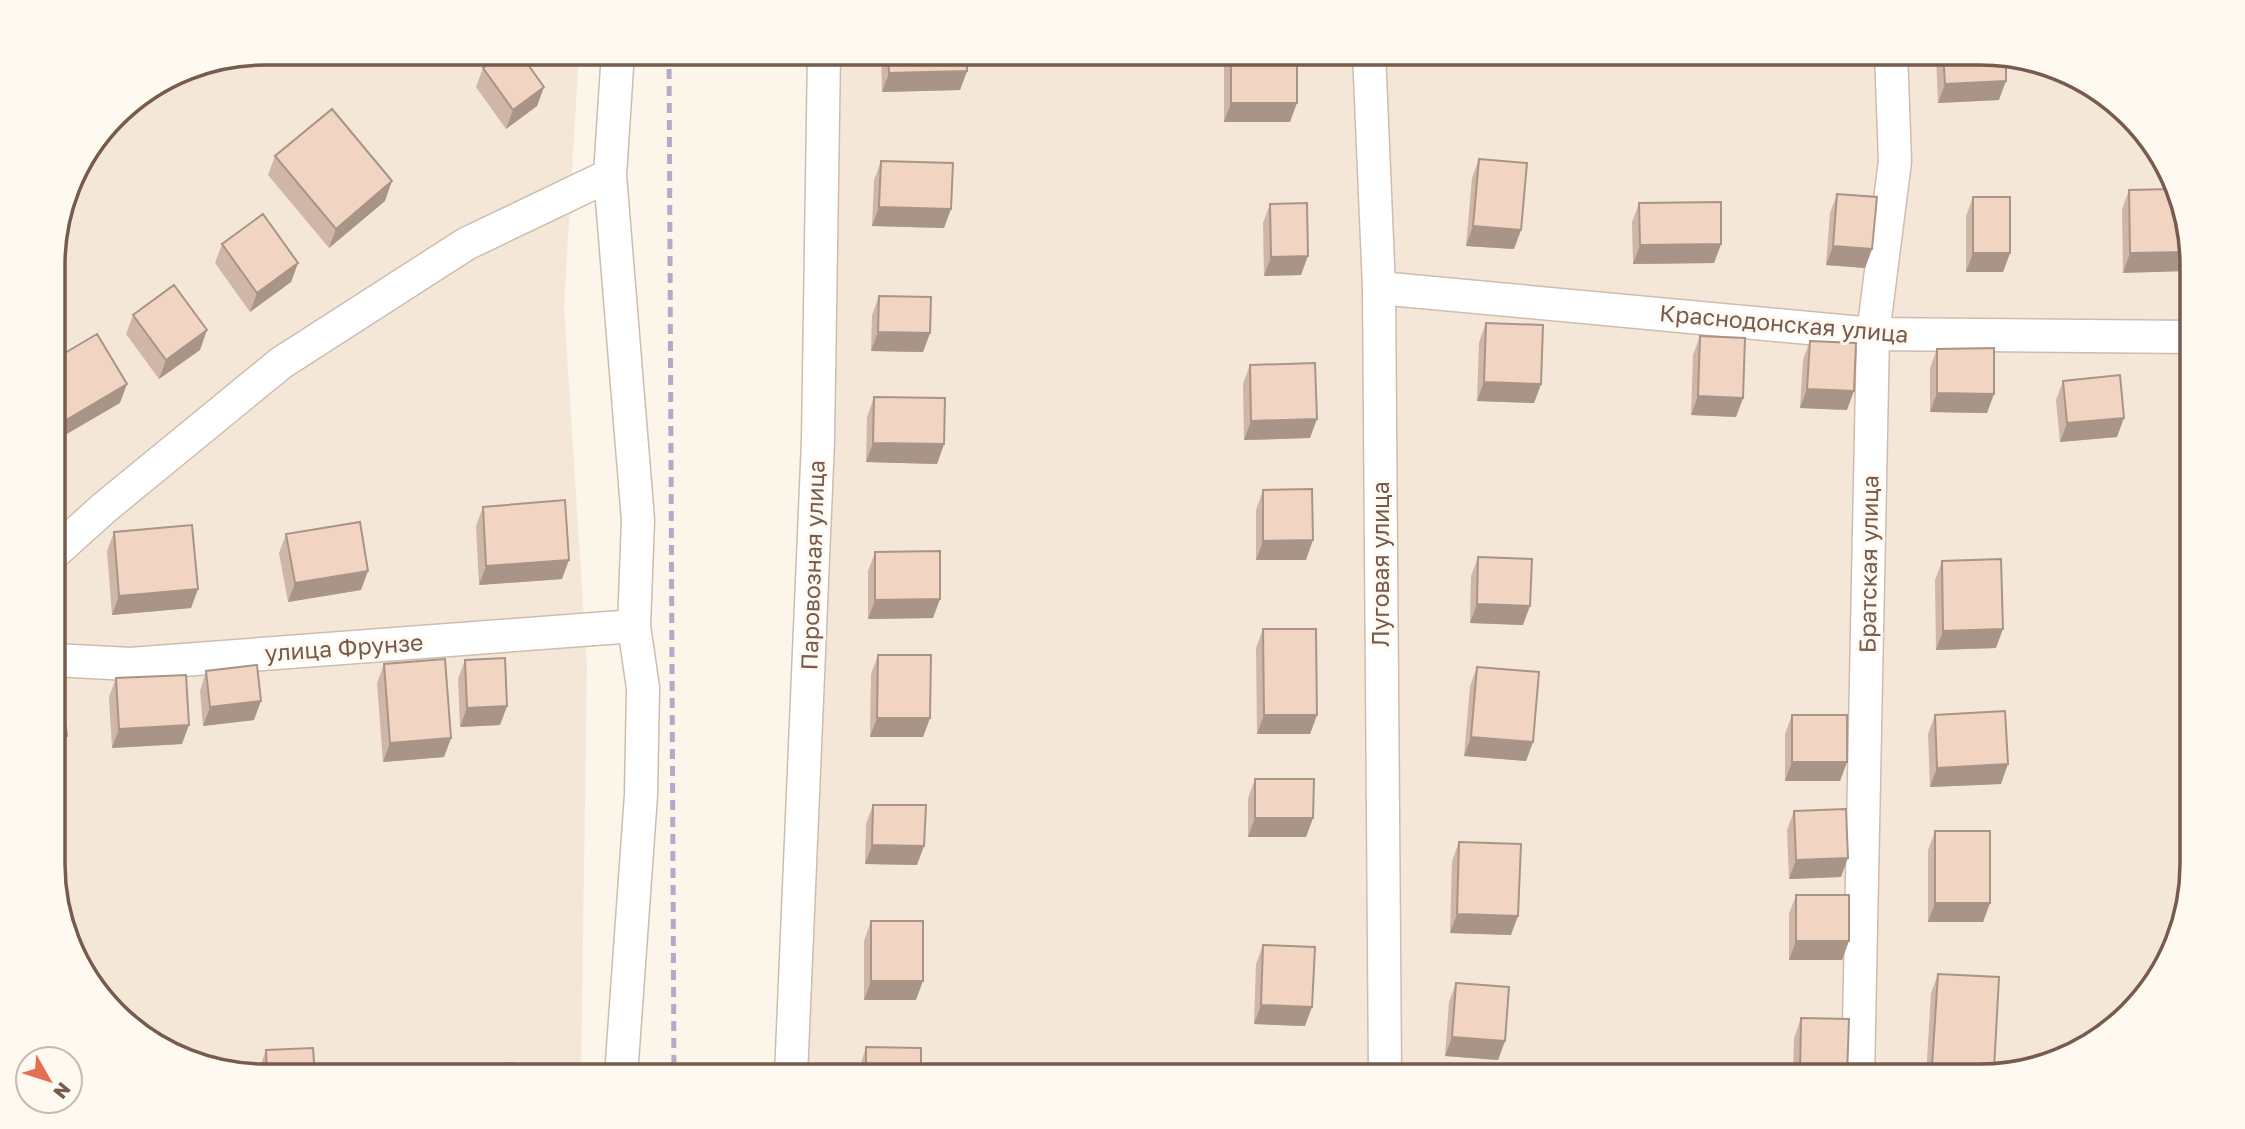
<svg xmlns="http://www.w3.org/2000/svg" width="2245" height="1129" font-family="'Golos Text',sans-serif">
<rect width="100%" height="100%" fill="#fcf5ea"/>
<path fill="#f4e7d8" d="M265 52 579 53 564 306 587 667 581 1076H265L171 1055 96 993 54 892 53 250 74 171 124 105 184 68Z
M831 53H1980L2074 74 2157 146 2191 237 2192 865 2171 958 2098 1041 1994 1076H808Z"/>
<g fill="none" stroke-linecap="round" stroke-linejoin="round">
<defs>
<path id="street" d="M618 52 610 175 638 520 634 626 643 688 641 795 621 1076
M1369 52 1379 288 1385 1076
M1379 288 1873 334 2191 337
M54 553 104 508 281 363 466 244 610 175
M54 660 130 664 634 626
M791 1076 818 440 824 52
M1858 1076 1873 334 1895 161 1891 52"/>
</defs>
<use href="#street" stroke="#cebdaf" stroke-width="35"/>
<use href="#street" stroke="#fff" stroke-width="32"/>
<path stroke="#b8a7c7" stroke-width="5" stroke-dasharray="10 7" stroke-linecap="butt" d="M669 52 674 1076"/>
</g>
<path fill="#cfb6a7" d="M881 52H967V71L960 90 882 92Z
M1228 52H1297L1290 122H1224V65Z
M1937 52H1980L1999 100 1938 103 1936 56Z
M483 68 544 87 537 106 506 129 476 87Z
M275 156 385 201 329 248 268 175Z
M1479 159 1514 249 1466 246 1472 178Z
M881 161 944 228 872 226 874 180Z
M2172 189 2123 273 2122 209 2129 190Z
M1837 194 1872 249 1865 268 1826 265 1830 213Z
M1973 197 2010 253 2003 272H1966V216Z
M1639 203 1721 244 1714 263 1633 264 1632 222Z
M1270 204 1301 275 1264 276 1263 223Z
M222 244 298 263 291 282 250 312 215 263Z
M879 296 930 333 923 352 871 351 872 315Z
M133 315 200 350 159 379 126 334Z
M1486 323 1541 384 1534 403 1477 401 1479 342Z
M1700 336 1743 398 1736 417 1691 415 1693 355Z
M1810 341 1847 410 1800 408 1803 360Z
M1937 349 1987 413 1930 412V368Z
M2191 358V435H2190L2189 365Z
M1250 365 1310 438 1244 440 1243 384Z
M2063 381 2117 437 2060 442 2056 400Z
M874 397 944 444 937 464 866 462 867 417Z
M1263 490 1306 560H1256V510Z
M483 507 562 579 479 585 476 526Z
M114 532 198 589 191 608 112 615 107 551Z
M286 534 361 590 288 602 279 553Z
M875 552 940 599 933 618 868 619V571Z
M1478 557 1523 625 1470 623 1471 576Z
M1942 561 1996 648 1936 650 1935 580Z
M1263 629 1317 715 1310 734H1257L1256 648Z
M878 655 930 718 923 737H870L871 674Z
M465 660 507 706 500 725 460 727 458 679Z
M384 664 451 738 444 757 383 762 377 683Z
M1477 667 1533 742 1526 761 1464 756 1470 686Z
M206 671 254 720 203 726 200 691Z
M116 678 182 744 112 748 109 697Z
M1792 715 1847 762 1840 781H1785V734Z
M1935 715 2001 784 1930 787 1928 734Z
M1255 779 1313 818 1306 837H1248V798Z
M873 805 917 865 865 864 866 824Z
M1794 811 1841 877 1789 879 1787 830Z
M1935 831 1990 903 1983 922H1928V850Z
M1459 842 1511 935 1450 933 1452 861Z
M1796 895 1842 960H1789V914Z
M871 921 916 1000H864V941Z
M1263 945 1305 1026 1254 1024 1256 964Z
M1938 974 1992 1076H1926L1931 993Z
M1456 983 1505 1041 1498 1060 1445 1056 1449 1002Z
M1801 1018 1847 1076H1793L1794 1038Z
M866 1047 921 1076H860V1066Z
M266 1050 315 1076H265L259 1075V1070Z
M472 1065 514 1076H467Z
M384 1066 423 1076H380Z"/>
<path fill="#a99488" d="M967 71 960 90 882 92 889 73Z
M2006 81 1999 100 1938 103 1945 84Z
M544 87 537 106 506 129 513 110Z
M1231 103H1297L1290 122H1224Z
M392 181 385 201 329 248 336 229Z
M879 207 951 209 944 228 872 226Z
M1473 226 1521 230 1514 249 1466 246Z
M1721 244 1714 263 1633 264 1640 245Z
M1833 246 1872 249 1865 268 1826 265Z
M2191 252V271L2123 273 2130 253Z
M1973 253H2010L2003 272H1966Z
M1308 256 1301 275 1264 276 1271 257Z
M298 263 291 282 250 312 257 293Z
M207 330 200 350 159 379 166 360Z
M878 332 930 333 923 352 871 351Z
M1484 382 1541 384 1534 403 1477 401Z
M127 384 120 403 53 442V433L56 426Z
M1807 389 1854 391 1847 410 1800 408Z
M1937 393 1994 394 1987 413 1930 412Z
M1698 396 1743 398 1736 417 1691 415Z
M2124 418 2117 437 2060 442 2067 423Z
M1317 419 1310 438 1244 440 1251 421Z
M873 443 944 444 937 464 866 462Z
M1313 540 1306 560H1256L1263 541Z
M569 560 562 579 479 585 486 566Z
M368 571 361 590 288 602 295 583Z
M198 589 191 608 112 615 119 596Z
M940 599 933 618 868 619 875 600Z
M1477 604 1530 606 1523 625 1470 623Z
M2003 629 1996 648 1936 650 1943 631Z
M261 701 254 720 203 726 210 707Z
M507 706 500 725 460 727 467 708Z
M1264 715H1317L1310 734H1257Z
M877 718H930L923 737H870Z
M189 725 182 744 112 748 119 729Z
M67 736 60 755 54 756V738Z
M1471 737 1533 742 1526 761 1464 756Z
M451 738 444 757 383 762 390 743Z
M1792 762H1847L1840 781H1785Z
M2008 764 2001 784 1930 787 1937 768Z
M1255 818H1313L1306 837H1248Z
M872 845 924 846 917 865 865 864Z
M1848 858 1841 877 1789 879 1796 860Z
M1935 903H1990L1983 922H1928Z
M1457 914 1518 916 1511 935 1450 933Z
M1796 941H1849L1842 960H1789Z
M871 981H923L916 1000H864Z
M1261 1005 1312 1007 1305 1026 1254 1024Z
M1452 1037 1505 1041 1498 1060 1445 1056Z
M1932 1066 1994 1070 1992 1076H1929Z"/>
<path fill="#f1d4c2" stroke="#a99488" stroke-width="2" d="M504 52H519L544 87 513 110 483 68Z
M888 52H967V71L889 73Z
M1231 52H1297V103H1231Z
M1943 52H1980L2006 58V81L1945 84Z
M332 109 392 181 336 229 275 156Z
M1479 159 1527 163 1521 230 1473 226Z
M881 161 953 163 951 209 879 207Z
M2172 189 2191 237V252L2130 253 2129 190Z
M1837 194 1877 197 1872 249 1833 246Z
M1973 197H2010V253H1973Z
M1721 202V244L1640 245 1639 203Z
M1307 203 1308 256 1271 257 1270 204Z
M263 214 298 263 257 293 222 244Z
M174 285 207 330 166 360 133 315Z
M879 296 931 297 930 333 878 332Z
M1486 323 1543 325 1541 384 1484 382Z
M97 334 127 384 56 426 53 421V360Z
M1700 336 1745 338 1743 398 1698 396Z
M1810 341 1856 343 1854 391 1807 389Z
M1994 348V394L1937 393V349Z
M1315 363 1317 419 1251 421 1250 365Z
M2120 375 2124 418 2067 423 2063 381Z
M874 397 945 398 944 444 873 443Z
M1312 489 1313 540 1263 541V490Z
M565 500 569 560 486 566 483 507Z
M360 522 368 571 295 583 286 534Z
M192 525 198 589 119 596 114 532Z
M940 551V599L875 600V552Z
M1478 557 1532 559 1530 606 1477 604Z
M2001 559 2003 629 1943 631 1942 561Z
M1263 629H1316L1317 715H1264Z
M878 655H931L930 718H877Z
M505 658 507 706 467 708 465 660Z
M445 659 451 738 390 743 384 664Z
M257 665 261 701 210 707 206 671Z
M1477 667 1539 672 1533 742 1471 737Z
M186 675 189 725 119 729 116 678Z
M60 681 67 736 54 738V682Z
M2005 711 2008 764 1937 768 1935 715Z
M1792 715H1847V762H1792Z
M1255 779H1314L1313 818H1255Z
M873 805H926L924 846 872 845Z
M1846 809 1848 858 1796 860 1794 811Z
M1935 831H1990V903H1935Z
M1459 842 1521 844 1518 916 1457 914Z
M1796 895H1849V941H1796Z
M871 921H923V981H871Z
M1263 945 1315 947 1312 1007 1261 1005Z
M1938 974 1999 977 1994 1070 1932 1066Z
M1456 983 1509 987 1505 1041 1452 1037Z
M1801 1018 1849 1019 1847 1076H1800Z
M866 1047 921 1048V1076H866Z
M313 1048 315 1076H267L266 1050Z
M513 1063 514 1076H472V1065Z
M423 1065V1076H384V1066Z"/>
<g text-anchor="middle" stroke-width="6" stroke-linejoin="round" paint-order="stroke">
<g font-size="23" fill="#775b4d" stroke="#fef9f1">
<text transform="translate(1784 324) rotate(5)" y="8">Краснодонская улица</text>
<text transform="translate(1381 564) rotate(-90)" y="8">Луговая улица</text>
<text transform="translate(1869 564) rotate(-89)" y="8">Братская улица</text>
<text transform="translate(813 565) rotate(-88)" y="8">Паровозная улица</text>
<text transform="translate(344 648) rotate(-4)" y="8">улица Фрунзе</text>
</g>
</g>
<path d="M0 0H2245V1129H0ZM265 65H1980A200 200 0 0 1 2180 265V864A200 200 0 0 1 1980 1064H265A200 200 0 0 1 65 864V265A200 200 0 0 1 265 65Z" fill="#fef9f1" fill-rule="evenodd"/>
<path fill="none" stroke="#775b4d" stroke-width="3.5" d="M265 65H1980A200 200 0 0 1 2180 265V864A200 200 0 0 1 1980 1064H265A200 200 0 0 1 65 864V265A200 200 0 0 1 265 65Z"/>
<g transform="translate(49 1080) rotate(129)"><circle r="33" fill="#fef9f1" stroke="#c8baaf" stroke-width="2"/>
<path d="M0-5L12 26L0 18L-12 26Z" fill="#e17054"/>
<text y="-10" font-size="19" font-weight="bold" text-anchor="middle" fill="#775b4d">N</text>
</g>
</svg>
